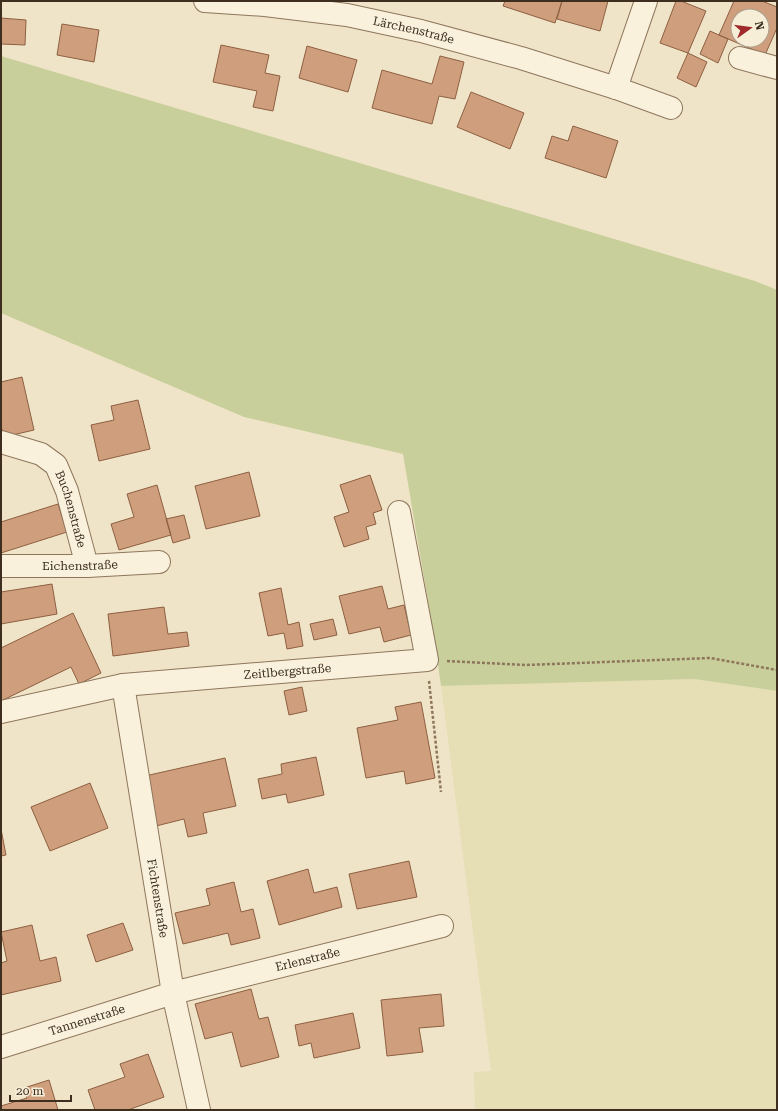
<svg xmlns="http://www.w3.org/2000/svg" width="778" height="1111" font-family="'Roboto Serif',serif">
<rect width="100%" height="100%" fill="#f0e4c8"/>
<path fill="#e6deb5" d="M694 679 777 691V1110H475L474 1072 491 1071 441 686Z"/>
<path fill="#c9cf9b" d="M1 56 755 281 777 290V691L694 679 441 686 433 631 403 454 244 417 1 313Z"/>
<path fill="#cf9f7d" stroke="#8d5f41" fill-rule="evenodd" d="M505 1H562L555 23 503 6Z
M562 1H608L600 31 557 19Z
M676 1H681L706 11 688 53 660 43Z
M734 1H762L777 7V28L765 55 719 35ZM738 16H762V40H738Z
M1 18 26 20 25 45 1 44Z
M62 24 99 30 94 62 57 55Z
M710 31 728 39 718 63 700 54Z
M221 45 269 55 265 73 280 76 273 111 253 107 257 91 213 82Z
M307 46 357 60 348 92 299 78Z
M688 53 707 62 696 87 677 78Z
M440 56 464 62 455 99 439 96 432 124 372 108 382 70 432 84Z
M471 92 524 113 510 149 457 127Z
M573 126 618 141 606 178 545 158 552 136 568 141Z
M22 377 34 430 4 437 1 426V382Z
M138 400 150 449 99 461 91 425 114 420 111 406Z
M249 472 260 516 206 529 195 486Z
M370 475 382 510 373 513 376 524 366 527 369 539 344 547 334 517 349 512 340 485Z
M157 485 171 535 119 550 111 524 134 517 127 494Z
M58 504 67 532 1 553V522Z
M184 515 190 538 173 543 166 519Z
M52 584 57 614 1 624V592Z
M382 586 388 609 404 605 411 635 384 642 380 627 349 634 339 596Z
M281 588 288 625 299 622 303 646 287 649 284 633 268 636 259 593Z
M164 607 168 634 187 632 189 646 113 656 108 614Z
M73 613 101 673 79 684 71 667 1 701V648Z
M333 619 337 635 314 640 310 624Z
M302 687 307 711 289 715 284 691Z
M421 702 435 778 406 784 404 771 366 778 357 728 398 720 395 707Z
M316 757 324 795 288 803 286 794 262 799 258 779 282 774 281 764Z
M225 758 236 806 203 813 207 833 188 837 184 819 156 826 145 776Z
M90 783 108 828 50 851 31 807Z
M1 829 6 855 1 856Z
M409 861 417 897 357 909 349 874Z
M308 869 314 893 337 887 342 907 279 925 267 881Z
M234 882 241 912 253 909 260 938 231 945 228 933 183 944 175 913 210 905 206 889Z
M123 923 133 950 96 962 87 935Z
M32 925 40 961 56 957 61 981 1 995V963L7 961 1 932Z
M251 989 259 1019 268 1017 279 1057 241 1067 232 1032 205 1039 195 1004Z
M441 994 444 1026 419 1028 423 1052 387 1056 381 1000Z
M353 1013 360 1048 314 1058 311 1043 299 1046 295 1025Z
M148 1054 164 1097 128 1110H95L88 1090 125 1077 120 1064Z
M49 1080 58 1110H1V1106L27 1098 24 1088Z"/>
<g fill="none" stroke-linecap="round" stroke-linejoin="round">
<defs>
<g id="minor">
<path id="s1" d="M205 1 265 5 347 15 421 31 521 58 616 88 671 108"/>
<path d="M740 58 777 68"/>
<path d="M616 88 646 1"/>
<path id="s2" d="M1 442 41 454 56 465 67 491 87 566"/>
<path id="s3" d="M1 566H87L159 562"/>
<path id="s4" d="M123 685 173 993 199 1110"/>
<path id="s5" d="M1 712 123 685 427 660 399 512"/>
<path id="s6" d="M1 1047 173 993 442 926"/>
</g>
</defs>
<use href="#minor" stroke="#8d765c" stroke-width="24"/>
<path stroke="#8d765c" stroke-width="2.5" stroke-dasharray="3 2" stroke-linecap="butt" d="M447 661 526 665 710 658 777 670
M429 681 441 792"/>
<use href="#minor" stroke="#faf1dc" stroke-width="22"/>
</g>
<g text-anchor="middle" stroke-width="3" stroke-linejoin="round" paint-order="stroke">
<g font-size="12" fill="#3d2e20" stroke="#f7eed8">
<text dy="4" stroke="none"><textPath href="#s1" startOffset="211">Lärchenstraße</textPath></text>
<text dy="4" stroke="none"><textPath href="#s2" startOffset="107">Buchenstraße</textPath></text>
<text dy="4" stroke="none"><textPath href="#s3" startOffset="79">Eichenstraße</textPath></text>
<text dy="4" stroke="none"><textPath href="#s5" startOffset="290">Zeitlbergstraße</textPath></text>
<text dy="4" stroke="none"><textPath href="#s4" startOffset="216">Fichtenstraße</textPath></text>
<text dy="4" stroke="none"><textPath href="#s6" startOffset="319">Erlenstraße</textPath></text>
<text dy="4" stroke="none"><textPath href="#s6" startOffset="90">Tannenstraße</textPath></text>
</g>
</g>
<rect width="778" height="1111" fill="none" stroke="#3d2e20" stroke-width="4"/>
<g transform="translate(750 28) rotate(76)"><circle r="19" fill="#f7eed8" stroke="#ada18e"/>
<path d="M0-3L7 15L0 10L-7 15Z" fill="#9e2a2b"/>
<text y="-6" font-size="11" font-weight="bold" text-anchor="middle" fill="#3d2e20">N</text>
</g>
<path d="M10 1095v6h61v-6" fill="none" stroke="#3d2e20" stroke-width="2"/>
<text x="16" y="1095" font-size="12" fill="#3d2e20" stroke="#f7eed8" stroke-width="3" paint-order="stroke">20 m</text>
</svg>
